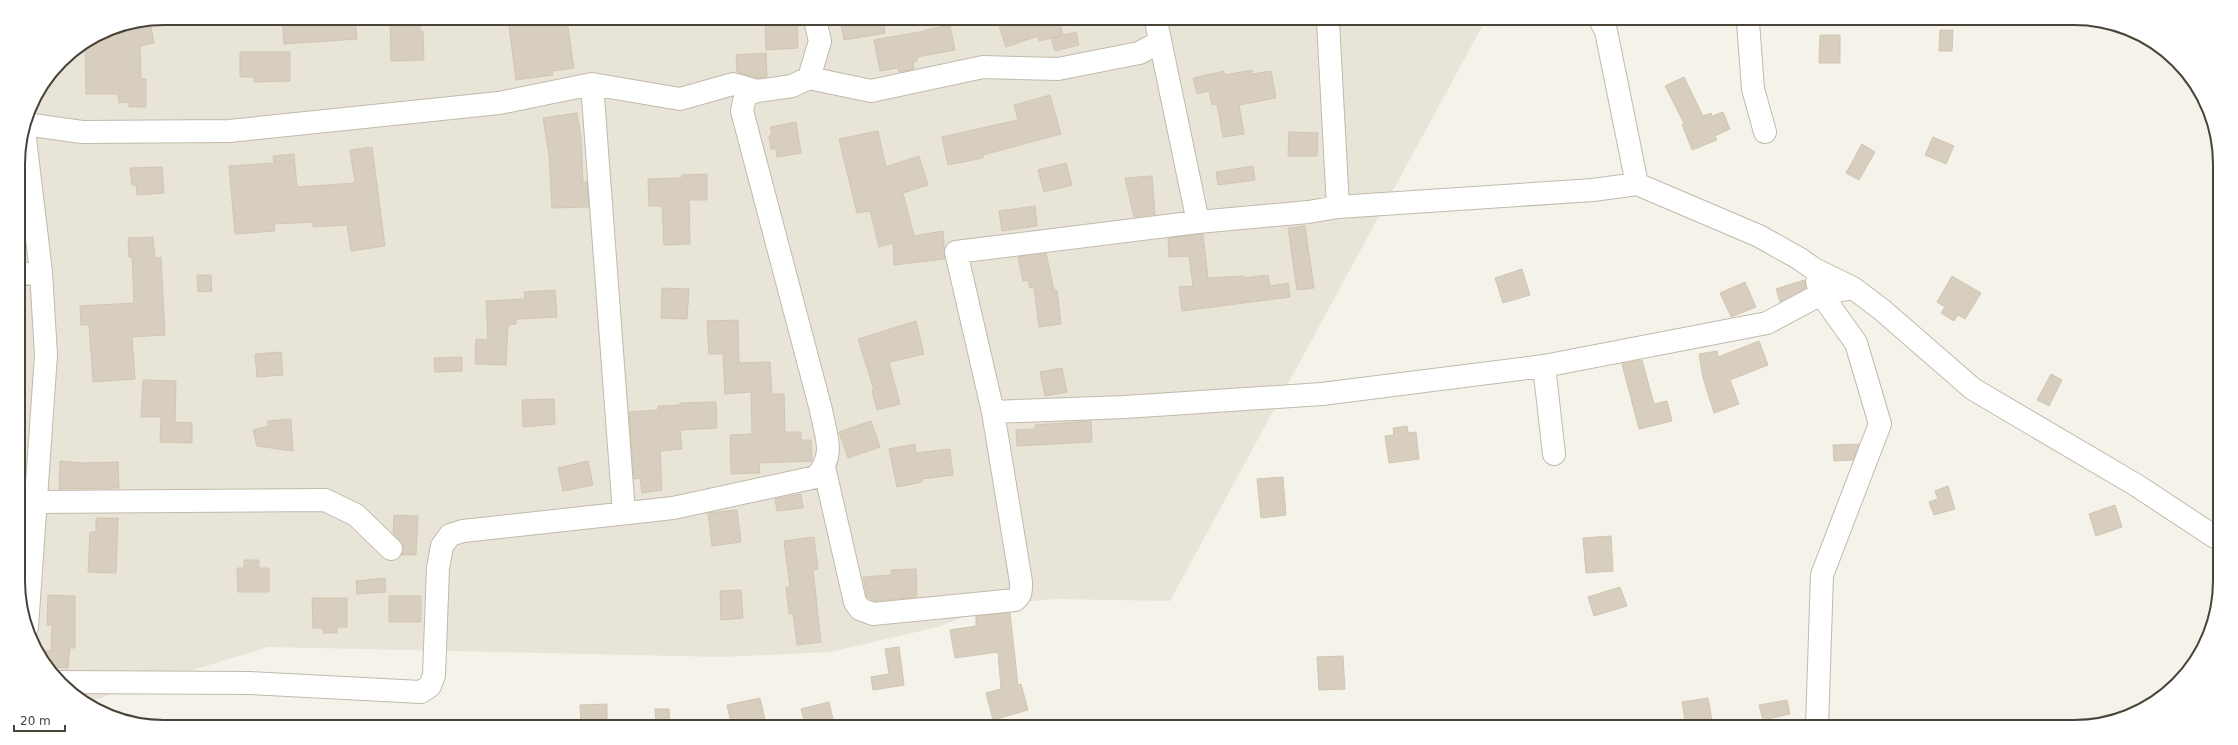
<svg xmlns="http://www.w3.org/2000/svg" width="2238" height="745" font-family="'DejaVu Sans',sans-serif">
<rect width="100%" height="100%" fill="#f5f2ea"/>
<path fill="#e9e4d8" d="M164 18 1485 21 1170 601 1056 599 993 605 938 627 830 652 722 657 268 647 84 703 54 677 33 646 21 609 18 155 29 108 61 61 108 29Z"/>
<path fill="#d7cebf" stroke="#d2c6b2" d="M282 18H298V24L355 20 357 39 284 44Z
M390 19H420V31H423L424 60 391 61Z
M508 19H537L538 26 567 21 574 68 552 71 553 75 516 80Z
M765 20H797L798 48 766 50Z
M840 20H883L885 33 844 40Z
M997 20H1059L1063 35 1039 41 1038 36 1006 47Z
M150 21 154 43 140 46 141 79H146V107H129V102L119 103 118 94H86L85 44 108 29Z
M950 25 955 50 917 57V61L913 62 914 69 899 72 898 68 880 71 874 40 925 31V30Z
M1940 30H1953L1952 51H1939Z
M1076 32 1079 45 1055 51 1051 38Z
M1820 35H1840V63H1819Z
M240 52H290V81L254 82V77H240Z
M766 53 767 77 758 78 737 72 736 55Z
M1252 70V74L1271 71 1276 98 1239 105 1244 134 1223 137 1217 104 1212 105 1209 91 1197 94 1193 78 1224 71 1225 75Z
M1684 77 1703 116 1711 113 1712 116 1723 112 1730 129 1715 136 1717 140 1692 150 1682 124 1684 123 1665 86Z
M1050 95 1061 134 983 155V158L948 165 942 137 1018 120 1014 105Z
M577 113 581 137 583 182H587L589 207 552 208 549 155 543 118Z
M796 122 801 153 777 157 776 149H771L769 136 772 135 770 127Z
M878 131 886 167 919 156 928 185 903 193 914 236 943 231 945 259 894 265 893 243 879 247 870 211 857 213 839 139Z
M1289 132 1318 133 1317 156H1288Z
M1933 137 1954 146 1946 164 1925 155Z
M1862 144 1875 152 1859 180 1846 173Z
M372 147 385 246 351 251 347 225 313 227V222L274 224 275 231 235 234 229 166 274 163 273 156 294 154 297 187 355 183 350 150Z
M1066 163 1072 185 1044 192 1038 170Z
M1253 166 1255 180 1218 185 1216 172Z
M162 167 164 193 137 195 136 185H132L130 168Z
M707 174V200H689L690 244 664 245 662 206H649L648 179 682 178V175Z
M1152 176 1155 214 1134 217 1125 178Z
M1035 206 1037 226 1002 231 999 211Z
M1305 226 1314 288 1297 290 1288 228Z
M1203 234 1208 278 1244 276V278L1268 275 1270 286 1288 283 1290 297 1182 311 1179 287 1193 286 1189 256 1169 257 1168 238Z
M153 237 155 258 161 257 165 335 132 337 135 379 93 382 89 325H81L80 306 134 303 132 257H129L128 238Z
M1046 253 1054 290H1057L1061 324 1039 327 1034 287 1030 288 1028 280 1023 281 1018 257Z
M1522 269 1530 295 1503 303 1495 278Z
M197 275H211L212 291 198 292Z
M1952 276 1981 293 1965 319 1958 315 1954 321 1941 313 1945 307 1937 302Z
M1804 280 1806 288 1780 302 1776 289Z
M1745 282 1756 307 1731 317 1720 293Z
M662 288 689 289 687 319 661 318Z
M555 290 557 317 516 319V324L508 325 506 365 475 364 476 339 488 340 486 301 525 299 524 292Z
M738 320 739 363 770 362 772 394H784L785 432H801V440H811L812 461 759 463 760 473 731 474 730 435 752 434 751 392 725 394 723 354H709L707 321Z
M916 321 924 354 889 362 900 404 877 410 872 391 874 390 858 339Z
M1759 341 1768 365 1730 380 1739 404 1714 413 1703 378 1699 354 1717 351 1718 357Z
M281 352 283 375 257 377 255 354Z
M462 357V371L435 372 434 358Z
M1642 360 1654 404 1667 401 1672 421 1639 429 1622 364Z
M1062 368 1067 392 1045 396 1040 372Z
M2051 374 2062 380 2049 406 2037 400Z
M143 380 176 381 175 422 192 423V443L160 442 161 417H141Z
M554 399 555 424 523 427 522 400Z
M716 402 717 428 680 430 682 449 660 451 662 490 642 493 640 478 634 479 629 412 658 410V406L680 405V403Z
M291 419 293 451 257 446 253 430 269 426 267 421Z
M871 421 880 447 848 458 839 432Z
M1091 421 1092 442 1017 446 1016 430 1035 429V425Z
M1407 426 1408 433 1416 432 1419 459 1389 463 1385 436 1394 435 1393 428Z
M915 444 916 453 950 449 953 475 922 479V482L897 487 889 449Z
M1859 444 1853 460 1834 461 1833 445Z
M60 461 83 463 118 462 119 488 59 489Z
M588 461 593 485 563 491 558 468Z
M1283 477 1286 515 1261 518 1257 479Z
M1948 486 1955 509 1934 515 1929 502 1938 499 1935 491Z
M801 494 803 508 777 511 775 499Z
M2115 505 2122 527 2096 536 2089 514Z
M737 510 741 542 712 546 708 513Z
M394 515 418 516 416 555H402L403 545 393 534Z
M96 518H118L116 573 88 572 90 532H96Z
M1611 536 1613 571 1586 573 1583 538Z
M814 537 818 569 813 570 821 642 797 645 793 613 789 614 786 587H790L784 541Z
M244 560H259V568H269V592H238L237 568H244Z
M916 569 917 597 875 601 867 597 863 577 891 575V570Z
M385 578 386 592 357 594 356 581Z
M1620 587 1627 606 1594 616 1588 597Z
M741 590 743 618 721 620 720 591Z
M48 595 75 596V648H70L68 668 47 667 36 650 51 651 52 625H47Z
M389 596H421V622H389Z
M312 598H347V627H337V633H323V628H313Z
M1010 613 1018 685 1021 684 1028 710 993 720 986 693 1001 689 998 652 955 658 950 630 976 626V616Z
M899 647 904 685 873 690 871 677 889 674 885 649Z
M1343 656 1345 689 1319 690 1317 657Z
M760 698 766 724 731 723 727 705Z
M1708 698 1713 726H1686L1682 702Z
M1787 700 1790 714 1763 720 1759 705Z
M829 702 834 724H805L801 709Z
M607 704V723H581L580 705Z
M655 709H669L670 723H656Z"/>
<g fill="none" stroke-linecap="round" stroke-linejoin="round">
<defs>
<path id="minor" d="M1156 21 1198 222
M1328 21 1338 207
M1601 22 1606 31 1637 184 1759 236 1800 259 1814 269 1853 288 1881 309 1973 389 2136 485 2215 537
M1748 22 1753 89 1765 132
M809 78 871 91 983 67 1058 69 1139 53 1160 42
M592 84 624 513
M25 124 82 132 229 131 499 103 592 84 680 99 733 84 757 91
M24 130 41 272 46 355 27 627
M19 274 41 272
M1544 366 1554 454
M993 412 1125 407 1322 394 1544 366 1767 323 1821 294 1853 288
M824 467 855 602 860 609 873 614 1015 600C1022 595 1021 589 1021 582L993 412 956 252 1198 222 1308 212 1338 207 1593 190 1637 184
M35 502 325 500 356 515 391 549
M60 682 250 683 421 692 430 686 434 675 438 568 442 546 450 535 463 531 673 508 816 477C836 454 826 438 821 410L742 111 744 101 748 94 757 91 792 86 809 78 820 41 815 20
M1817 726 1822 575 1880 424 1856 343 1821 294 1817 282"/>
</defs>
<use href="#minor" stroke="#c1baac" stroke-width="24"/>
<use href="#minor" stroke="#fff" stroke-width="22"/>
</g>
<path d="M0 0H2238V745H0ZM164 25H2074A139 139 0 0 1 2213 164V581A139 139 0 0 1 2074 720H164A139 139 0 0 1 25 581V164A139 139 0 0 1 164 25Z" fill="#fff" fill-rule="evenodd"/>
<path fill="none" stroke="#494338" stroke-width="2" d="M164 25H2074A139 139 0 0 1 2213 164V581A139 139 0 0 1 2074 720H164A139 139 0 0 1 25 581V164A139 139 0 0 1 164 25Z"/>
<path d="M14 725v6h51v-6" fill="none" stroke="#494338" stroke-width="2"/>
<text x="20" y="725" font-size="12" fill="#494338" stroke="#ffffff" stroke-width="3" paint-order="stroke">20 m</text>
</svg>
